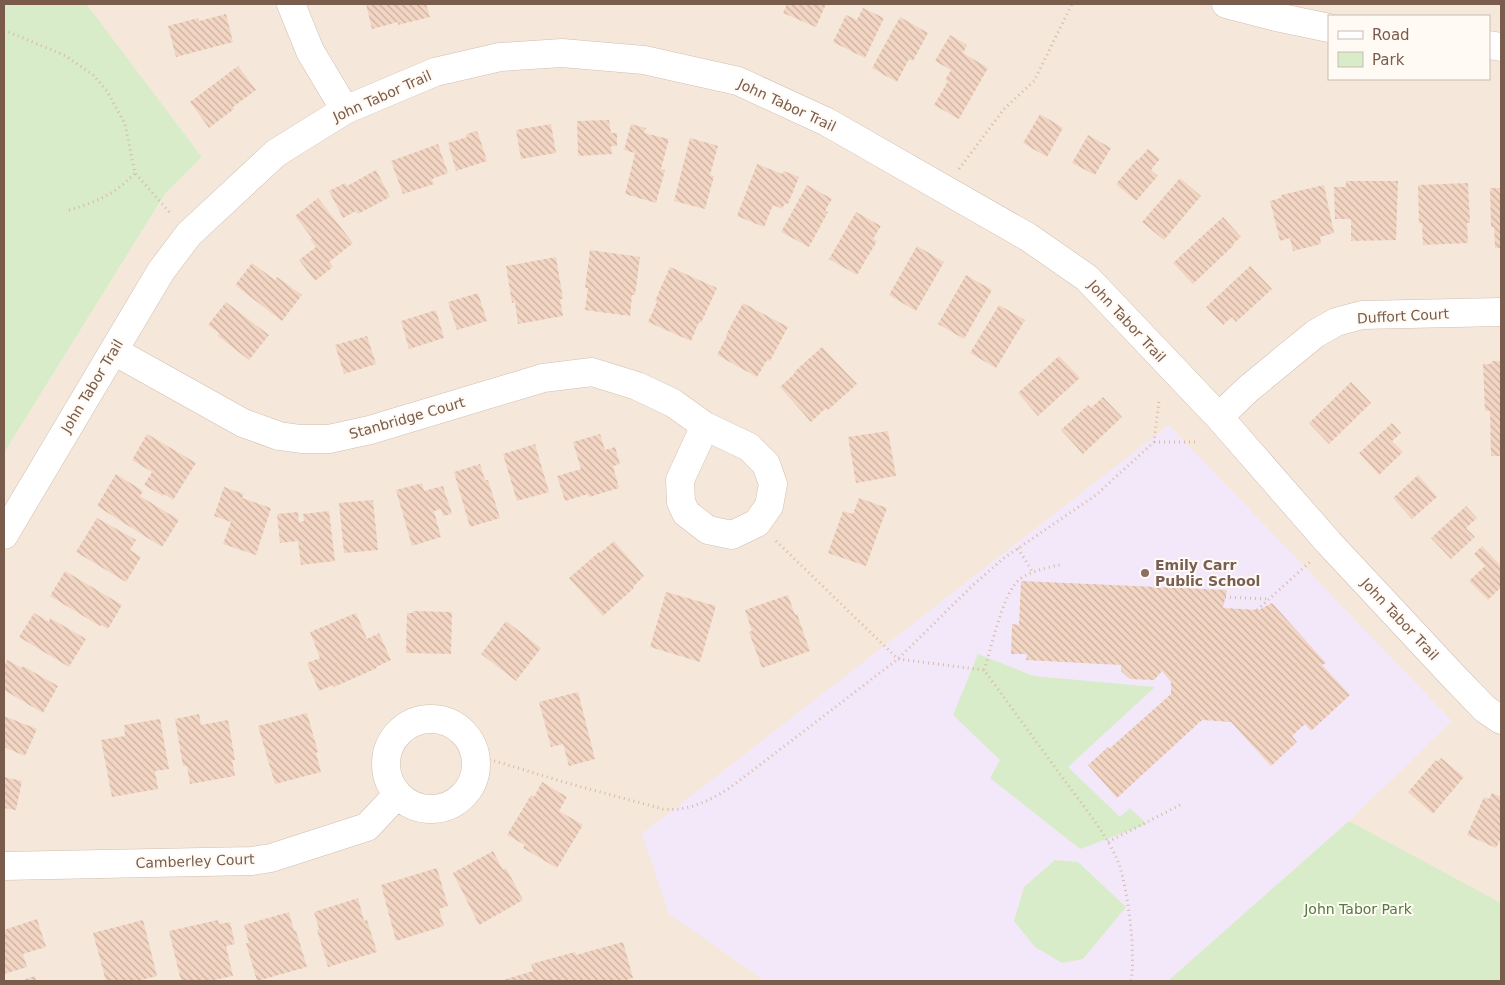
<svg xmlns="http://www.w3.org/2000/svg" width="1505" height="985" font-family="'DejaVu Sans',sans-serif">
<defs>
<pattern id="building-back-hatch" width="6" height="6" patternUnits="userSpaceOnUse" patternTransform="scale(1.25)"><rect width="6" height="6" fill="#f3d5c3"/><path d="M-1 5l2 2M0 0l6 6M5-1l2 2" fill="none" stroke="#cab0a1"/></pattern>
</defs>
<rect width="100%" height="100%" fill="#fdf6ec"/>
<path fill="#f5e8da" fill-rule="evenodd" d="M85 4H1501V981H4V453L165 194 202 157ZM1329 16H1489V79H1329Z"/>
<path fill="#f3e8fa" d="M1169 425 1452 721 1349 821 1168 981H761V978L669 914 642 834Z"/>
<path fill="#d8ecc9" d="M4 4 87 5 202 157 165 194 4 453Z
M978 654 1034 676 1155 687 1068 767 1120 817 1130 808 1147 824 1080 849 990 778 1000 760 953 715Z
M1349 821 1501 903V981H1168Z
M1055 860 1078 862 1126 907 1083 959 1062 963 1035 947 1014 921 1024 887Z"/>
<path fill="url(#building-back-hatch)" d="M366 4H426L430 17 398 25V22L372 29Z
M787 4H826L816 27 783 13Z
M863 8 884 18 865 58 833 42 846 15 857 20Z
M226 14 233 42 176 57 168 26 198 18 199 21Z
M900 17 928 33 913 61 909 59 897 82 872 68Z
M950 35 967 45 963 53 988 68 959 119 934 105 948 81 945 80 951 70 935 61Z
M238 66 256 90 233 107 234 109 209 128 190 102Z
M1040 114 1063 128 1047 157 1023 143Z
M609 120 611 133H617V146H611L612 154 578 156 577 121Z
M551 124 556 153 521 159 516 130Z
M631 124 646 128 644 133 669 139 661 169 665 170 656 203 625 194 635 153 624 150Z
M476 131 478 133 487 161 456 171 448 143 467 137 466 134Z
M1088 135 1111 148 1095 175 1072 163Z
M690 138 718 146 710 175 714 176 705 209 674 201Z
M438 144 448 173 432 179 434 184 403 194 391 161Z
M1148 149 1160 159 1151 170 1158 176 1136 201 1116 184 1137 159 1138 160Z
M757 164 782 174 784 171 799 177 788 204 785 203 782 209 773 205 764 227 737 216Z
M376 170 390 197 358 214 356 211 343 218 329 191 345 183 347 186Z
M1180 178 1201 196 1164 240 1142 222Z
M1346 181H1398L1396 240 1351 241V219H1335L1334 187H1346Z
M1468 183 1470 223H1467L1468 243 1423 245 1422 223H1419L1418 185Z
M807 185 832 199 825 211 828 212 809 247 781 232Z
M1324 185 1334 233 1320 237 1321 244 1293 251 1290 238 1280 241 1270 201 1281 198V195Z
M1490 188H1501V248H1495L1494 227H1491Z
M318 198 353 243 329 262 333 267 315 281 299 260 316 247 310 239 312 238 295 216Z
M856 212 881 226 873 239 877 241 857 275 829 259Z
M1223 217 1241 237 1233 244 1234 245 1193 284 1173 263Z
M917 246 944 262 916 311 889 295Z
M590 250 640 257 635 295H632L630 316 585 310 588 288H585Z
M556 257 563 299H560L563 316 518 324 515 302 512 303 506 266Z
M252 263 275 280 277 277 302 295 282 321 235 285Z
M1250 266 1272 289 1236 322 1232 317 1223 325 1206 307Z
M670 267 717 288 701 323 699 322 691 341 648 322 657 302 655 301Z
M966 275 992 290 964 339 938 324Z
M478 293 487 321 457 330 448 302Z
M226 302 269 335 249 360 218 336 219 333 208 325Z
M743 303 788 327 770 361 767 360 757 377 717 355 727 336 726 335Z
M999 305 1025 320 996 368 970 353Z
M436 310 444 338 409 349 401 321Z
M367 336 376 364 344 374 335 345Z
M822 347 857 384 828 410 826 408 811 422 780 387 795 373 794 372Z
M1059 356 1080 378 1038 416 1018 393Z
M1492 361H1501V456H1491L1490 411H1485L1483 364H1491Z
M1351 382 1371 403 1329 444 1309 423Z
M1103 397 1122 417 1083 454 1061 430 1088 405 1091 408Z
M1392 423 1401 433 1392 441 1403 452 1379 475 1359 453Z
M888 431 896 476 856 483 848 437Z
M147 434 196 463 173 500 164 494 163 496 144 485 152 472 132 460Z
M600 434 605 450 615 447 620 464 613 466 619 488 589 497 588 494 565 501 557 476 581 469 573 442Z
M535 444 549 492 517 501 503 454Z
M480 464 485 480H488L500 518 470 527 454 472Z
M116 474 143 491 140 496 179 520 162 547 97 506Z
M1418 475 1437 497 1412 519 1393 498Z
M422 483 424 491 443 486 452 514 443 516 441 509 434 511 441 537 412 546 396 490Z
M224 487 244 494 242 498 271 508 256 555 223 544 231 522 214 516Z
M859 498 887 508 866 566 828 553 843 511 853 514Z
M373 500 378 550 344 553 339 503Z
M1466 506 1477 518 1466 528 1475 537 1451 559 1431 538Z
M329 511 335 561 301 565 298 541 280 543 277 514 298 512 299 522 304 521 303 514Z
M97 518 136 540 130 550 141 557 126 582 76 552Z
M614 541 644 576 633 587 634 588 603 616 569 578 599 552 600 553Z
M1482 546 1501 566V587L1488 600 1469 581 1485 566 1474 554Z
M65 571 122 605 108 629 101 625 100 626 50 596Z
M1021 581 1227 590 1223 608 1259 610 1272 603 1326 663 1322 665 1350 695 1311 731 1305 724 1292 736 1297 742 1271 766 1231 722 1202 720 1117 798 1088 765 1108 747 1109 749 1171 694V682L1162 671 1154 680 1130 679 1121 671V665L1026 660 1027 654H1011L1012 624 1019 625Z
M666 592 716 606 700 662 650 647Z
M788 595 795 615 797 614 810 651 762 668 749 632 752 631 745 610Z
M412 611 452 612 451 654 406 653 407 613H413Z
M34 613 49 622 50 618 86 639 69 667 19 637Z
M356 613 367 639 379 633 391 660 376 667 377 668 334 687 333 685 319 691 307 663 320 658 310 632Z
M506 621 541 648 516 681 481 654Z
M7 660 22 668 23 666 58 686 43 713 4 690V666Z
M578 692 595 759 569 766 563 744 551 747 539 702Z
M307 713 318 752 316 753 321 772 275 784 258 726Z
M199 714 201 725 228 720 235 760H232L235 776 190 784 187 766H183L175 719Z
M4 716 37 729 25 756 4 747Z
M160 719 169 769 155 771 158 789 112 797 101 740 125 736 124 725Z
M1441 758 1464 777 1433 814 1408 792 1436 760 1437 762Z
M4 777 22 781 16 810 4 808Z
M542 782 567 797 559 811 583 825 557 868 523 848 525 845 507 835 531 795 534 797Z
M1492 793 1501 797V838L1496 848 1467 835 1484 797 1489 799Z
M493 851 503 870 506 868 523 900 479 925 453 873Z
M437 868 448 906 439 909 444 926 396 941 381 885Z
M358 898 364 921 367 920 377 952 328 967 317 930 319 929 314 912Z
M289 912 294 931H296L307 967 257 981 246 943H249L244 925Z
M37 919 46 947 23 954 27 967 4 974V930Z
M143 920 157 976 137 981H106L93 933Z
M218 920 219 924 230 922 235 944 226 946 233 976 209 981H181L169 931Z
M623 942 633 978 623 981H500L533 971 531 964 575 952 576 955Z
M35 976 37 981H20Z"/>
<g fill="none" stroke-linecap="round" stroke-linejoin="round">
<defs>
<path id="minor" d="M291 4 310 51 345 110
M1226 4 1272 16 1329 28
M1489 45 1501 47
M114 351 243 423 279 436 301 439H329L370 430 543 378 592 372 637 386 673 403 705 426 749 447 766 464 773 484 769 506 757 523 732 535 708 530 686 513 681 502 680 480 705 426
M1219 417 1248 389 1315 334 1336 322 1362 315 1501 312
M4 535 161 271 189 234 276 153 345 110 435 72 500 57 562 53 644 60 738 81 827 122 1028 237 1087 278 1219 417 1329 543 1455 678 1485 709 1501 720
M386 764a45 45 0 1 1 90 0a45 45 0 1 1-90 0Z
M4 866 252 861 271 858 367 827 397 795"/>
</defs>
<use href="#minor" stroke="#d1beb0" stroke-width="29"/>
<path stroke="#d9b8a5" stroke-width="3" stroke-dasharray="1 4" stroke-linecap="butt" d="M4 30 66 56 93 75 107 91 125 124 135 173 172 215
M959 169 1004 109 1034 81 1072 4
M69 210C97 202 115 194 135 173
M1154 442H1197
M776 541 898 659 984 670C1011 707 1038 744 1065 781 1084 807 1107 834 1119 864 1128 890 1136 955 1131 981
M1018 548 1033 573
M1225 597 1269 599
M1257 610 1310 562
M984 670C991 650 1003 592 1019 580 1031 570 1048 568 1063 564
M475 755 567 783 663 809C688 812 711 800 731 787L898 659 972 586 1004 558 1096 495 1154 442 1159 401
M1108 842 1182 804"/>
<use href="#minor" stroke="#fff" stroke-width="28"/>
</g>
<circle fill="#8d6e63" stroke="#fffaf3" stroke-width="2" cx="1145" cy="573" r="5"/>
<g text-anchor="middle" stroke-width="4" stroke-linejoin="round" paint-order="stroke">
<g font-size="14" fill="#7a5c4d" stroke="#fffaf3">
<text transform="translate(382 96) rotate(-24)" y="5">John Tabor Trail</text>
<text transform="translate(787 105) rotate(25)" y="5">John Tabor Trail</text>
<text transform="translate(1403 316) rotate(-3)" y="5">Duffort Court</text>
<text transform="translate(1127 321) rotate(47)" y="5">John Tabor Trail</text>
<text transform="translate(92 386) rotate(-59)" y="5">John Tabor Trail</text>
<text transform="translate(407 418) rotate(-16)" y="5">Stanbridge Court</text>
<text transform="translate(1400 619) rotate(47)" y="5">John Tabor Trail</text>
<text transform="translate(195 861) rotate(-2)" y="5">Camberley Court</text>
</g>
<g font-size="14" font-weight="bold" fill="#785e54" stroke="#fffaf3" text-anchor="start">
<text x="1155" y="570">Emily Carr<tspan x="1155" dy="16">Public School</tspan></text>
</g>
<g font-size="14" fill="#537a41" stroke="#fffaf3">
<text x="1358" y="914">John Tabor Park</text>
</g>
</g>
<rect width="1505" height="985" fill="none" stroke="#7a5c4d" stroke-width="10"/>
<rect x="1328" y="15" width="162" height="65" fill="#fffaf3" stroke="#cabbb1"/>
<rect x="1338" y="31" width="25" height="8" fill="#ffffff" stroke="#cabbb1"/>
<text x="1372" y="40" font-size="15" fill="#7a5c4d">Road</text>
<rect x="1338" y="52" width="25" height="15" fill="#d8ecc9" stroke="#cabbb1"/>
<text x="1372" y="65" font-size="15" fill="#7a5c4d">Park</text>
</svg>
